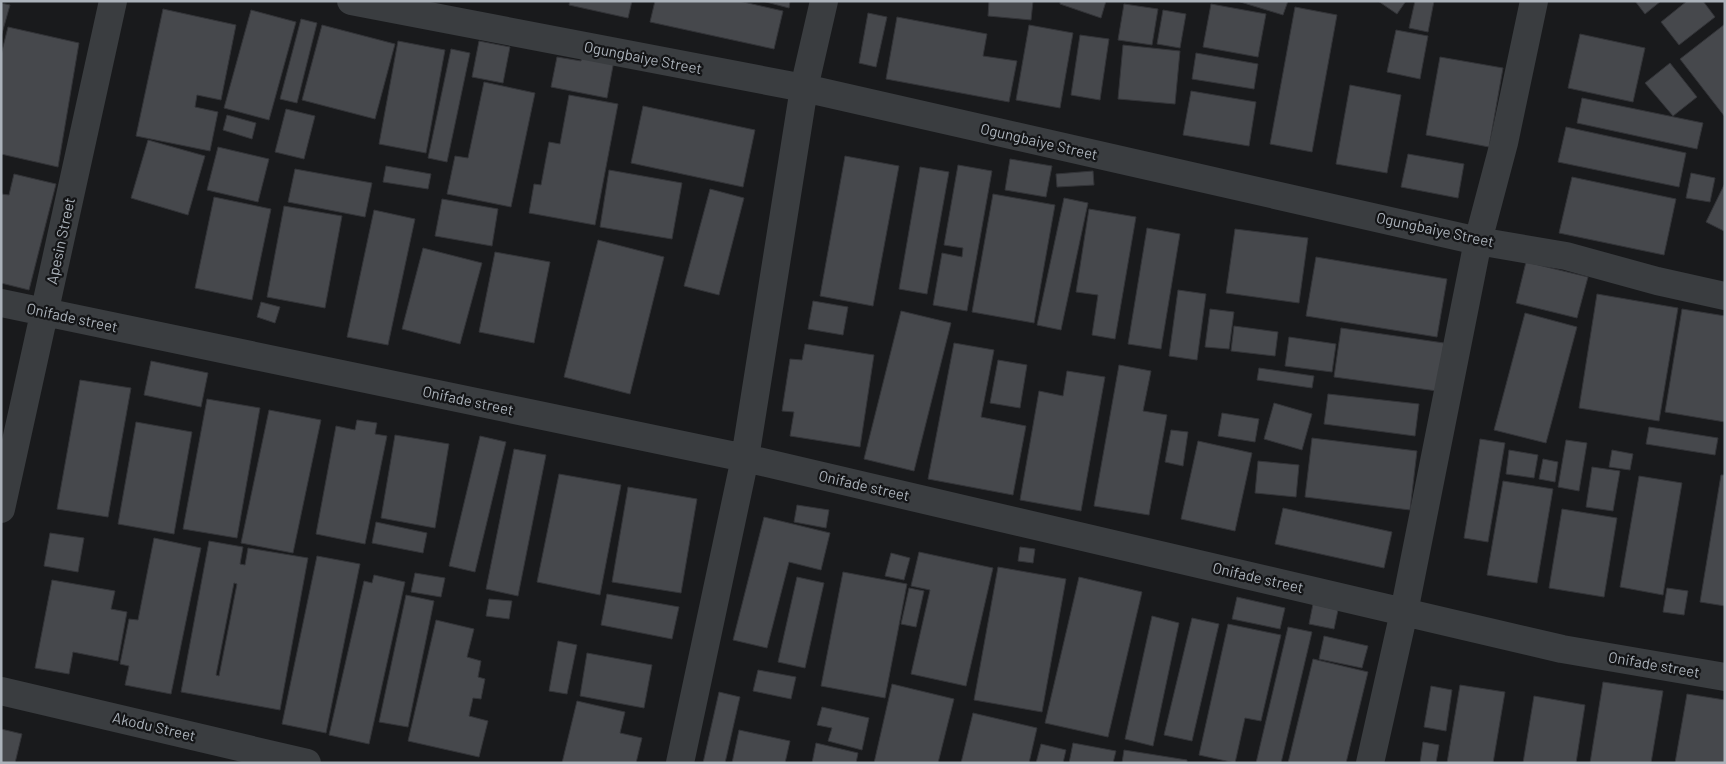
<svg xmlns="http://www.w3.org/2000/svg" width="1726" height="764" font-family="Barlow,sans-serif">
<rect width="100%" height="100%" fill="#191a1c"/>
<path fill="#46484c" stroke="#333438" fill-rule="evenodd" d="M570 1H632L628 18 569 5Z
M655 1H739L783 11 774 49 650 22Z
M762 1H790L789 8Z
M989 1H1033L1031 20 988 16Z
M1060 1H1106L1101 18 1060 4Z
M1237 1H1288L1283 15Z
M1378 1H1406L1397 14Z
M1415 1H1434L1428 32 1409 28Z
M1635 1H1661L1645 14Z
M1687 1H1703L1715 17 1679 45 1661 22Z
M1 3 10 5 1 37Z
M1124 4 1158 9 1152 45 1118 40Z
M1211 4 1266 14 1258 57 1203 47Z
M1295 7 1337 15 1312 152 1270 144Z
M163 9 236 25 221 100 197 95 195 107 218 112 210 151 136 136Z
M251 10 296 22 269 120 224 108Z
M1163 10 1186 14 1180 48 1157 44Z
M868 13 887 17 876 67 859 63Z
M897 17 987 34 983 56 1017 61 1009 102 886 79Z
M301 19 317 23 297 103 280 99Z
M1725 24V117L1680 59Z
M322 25 395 44 375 119 302 100Z
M1029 25 1073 33 1060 108 1016 100Z
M8 27 79 43 58 167 1 154V55Z
M1396 30 1428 36 1420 79 1387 72Z
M1580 34 1645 48 1633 102 1568 88Z
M1080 35 1109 39 1100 100 1071 95Z
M398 41 445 50 426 153 379 144Z
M479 41 510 47 503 83 472 77Z
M1123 45 1180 51 1175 104 1118 99Z
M451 49 470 53 447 162 428 158Z
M583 49 615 55 607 98 551 87 557 57 581 61Z
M1196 53 1258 64 1254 89 1192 79Z
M1440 57 1503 68 1489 147 1426 135Z
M1670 63 1697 97 1673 116 1645 83Z
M484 82 535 93 511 207 447 194 455 156 468 158Z
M1350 85 1401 95 1387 173 1336 164Z
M1191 91 1256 102 1249 146 1183 135Z
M569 95 618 104 595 225 529 213 534 184 541 185 549 142 560 144Z
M1582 98 1703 123 1697 149 1577 123Z
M643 106 755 130 743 187 631 163Z
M286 109 315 116 304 159 275 152Z
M227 115 256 123 252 139 223 130Z
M1566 127 1686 153 1679 187 1558 162Z
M148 140 205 156 188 215 131 198Z
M218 147 269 159 258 202 207 190Z
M1408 154 1464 164 1458 198 1401 187Z
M845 156 899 166 873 306 820 296Z
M1010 159 1052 166 1046 197 1005 190Z
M958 165 992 171 967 311 933 305 942 253 962 257 963 248 944 245Z
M386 166 431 174 428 189 383 182Z
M920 167 949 172 927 294 899 289Z
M295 169 372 183 365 217 288 202Z
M609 170 682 183 672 239 600 227Z
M1093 171 1094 185 1057 187 1056 174Z
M1691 173 1715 178 1710 202 1686 198Z
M14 174 56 184 29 290 1 283V194L9 195Z
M1572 177 1676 199 1664 255 1559 233Z
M1725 183V229L1724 231 1706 222Z
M710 189 744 198 719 295 684 286Z
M993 194 1055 205 1034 323 972 312Z
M214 197 271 209 252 300 195 288Z
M1064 198 1088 203 1061 330 1037 325Z
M442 199 498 209 492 246 435 236Z
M284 206 342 216 325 308 267 297Z
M1089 209 1136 217 1115 339 1092 335 1098 295 1076 292Z
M374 210 415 219 388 345 347 337Z
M1147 228 1180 234 1161 349 1128 344Z
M1235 229 1308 238 1299 303 1226 293Z
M598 240 664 257 630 394 564 377Z
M423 248 482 263 460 344 402 329Z
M495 252 550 262 534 343 479 332Z
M1316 257 1447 279 1437 337 1306 316Z
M1526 262 1588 277 1577 318 1516 303Z
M1178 290 1206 294 1197 360 1169 356Z
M1597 294 1678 308 1659 421 1579 408Z
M813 301 848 307 843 335 808 329Z
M261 302 280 307 275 323 257 317Z
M1210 309 1234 312 1229 349 1205 347Z
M1682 309 1725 316V422L1665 412Z
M901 311 951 323 914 471 864 459Z
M1525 313 1577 327 1546 443 1494 430Z
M1234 326 1278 332 1275 356 1231 351Z
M1341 328 1444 343 1437 391 1334 377Z
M1289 337 1336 344 1332 372 1285 366Z
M954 343 994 350 981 417 1026 426 1013 495 928 479Z
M805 344 874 355 860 447 790 436 794 412 782 411 790 359 802 360Z
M998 360 1027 365 1020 408 990 403Z
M151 361 208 373 201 407 144 395Z
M1119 365 1151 371 1143 411 1167 415 1149 515 1094 506Z
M1259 368 1314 376 1312 388 1257 380Z
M1067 371 1105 377 1081 511 1020 500 1039 391 1063 396Z
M80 380 131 388 108 517 57 509Z
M1328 394 1419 404 1415 436 1324 424Z
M207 399 260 408 237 538 183 529Z
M1274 403 1312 414 1302 450 1264 439Z
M269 410 321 420 293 553 241 543Z
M1222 413 1259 419 1255 442 1218 436Z
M357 420 377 423 375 434 387 436 365 544 316 534 336 426 355 430Z
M136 422 192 432 174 534 118 524Z
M1649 427 1718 438 1715 455 1646 444Z
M1171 430 1188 432 1183 466 1165 462Z
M395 435 449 444 435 528 381 518Z
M480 436 506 442 475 572 449 566Z
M1312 438 1417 451 1410 510 1305 497Z
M1480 439 1505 443 1488 542 1464 538Z
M1566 440 1587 443 1579 491 1558 487Z
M1198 441 1252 453 1235 531 1181 519Z
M514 449 546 455 518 596 486 589Z
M1509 450 1538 455 1534 478 1506 474Z
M1612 450 1633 454 1630 470 1609 467Z
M1543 459 1558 462 1555 482 1539 479Z
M1258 461 1299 465 1296 497 1255 493Z
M1592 467 1620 471 1613 511 1586 507Z
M559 474 621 485 600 595 537 582Z
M1721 475H1725V606L1700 602Z
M1639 476 1682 483 1663 595 1620 587Z
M1503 481 1553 489 1537 583 1487 575Z
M628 487 697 499 681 593 612 582Z
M797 505 829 510 826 528 794 522Z
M1283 508 1392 532 1384 568 1275 544Z
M1562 509 1617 518 1604 597 1549 588Z
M764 517 830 533 821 570 789 562 767 648 733 640Z
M376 522 427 533 423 553 372 543Z
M50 533 84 538 78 572 44 566Z
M154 538 201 548 171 694 125 685 129 666 120 664 129 619 138 620Z
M209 541 243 547 240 564 245 565 248 548 308 558 280 710 181 692ZM234 583 237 584 219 676 216 675Z
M1020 547 1035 549 1033 563 1018 561Z
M919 552 993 568 966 686 911 674 930 590 911 586Z
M891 553 910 558 904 580 885 576Z
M317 556 360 564 326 733 282 724Z
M998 567 1066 579 1042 712 974 700Z
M843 572 907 584 885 698 821 686Z
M415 573 445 578 441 597 411 592Z
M374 575 405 582 369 744 329 735 364 581 372 583Z
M797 577 824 583 805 668 778 662Z
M1079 577 1142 592 1108 737 1045 723Z
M52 580 115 591 111 609 127 612 118 661 73 652 69 674 35 668Z
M909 588 924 591 916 627 901 624Z
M1667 588 1688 591 1684 615 1663 612Z
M607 594 679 607 672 639 601 625Z
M406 595 434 601 408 727 379 722Z
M1237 597 1285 608 1280 629 1232 619Z
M489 599 512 601 509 619 486 616Z
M1313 604 1338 610 1334 629 1309 624Z
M1152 616 1179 623 1153 746 1125 739Z
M1192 618 1219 624 1192 741 1164 735Z
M436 620 474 629 467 657 481 661 478 677 485 679 481 699 473 698 469 716 488 721 479 757 408 741Z
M1228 624 1281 635 1261 721 1245 718 1235 763 1199 755Z
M1288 627 1312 632 1281 763H1256Z
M1324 636 1368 646 1362 668 1319 659Z
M558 641 577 645 567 694 549 691Z
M587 653 652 665 644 708 580 696Z
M1313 659 1368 672 1346 763H1288Z
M758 670 796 677 791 699 753 691Z
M1603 682 1663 691 1651 763H1590Z
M892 684 954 699 938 763H874Z
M1460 685 1505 692 1493 763H1447Z
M1431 686 1452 690 1446 731 1424 727Z
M719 692 740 697 725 763H703Z
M1687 694 1725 700V763H1675Z
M1534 696 1585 705 1576 763H1523Z
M577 701 625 712 620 733 642 738 636 763H562Z
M822 707 869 718 862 750 828 741 832 728 817 725Z
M973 713 1037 728 1029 763H961Z
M1 729 22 734 15 763H1Z
M739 730 790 741 785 763H732Z
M1423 742 1439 745 1436 763H1420Z
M816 743 858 753 856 763H812Z
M1073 743 1116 751 1113 763H1069Z
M1041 744 1066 750 1063 763H1036Z
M1124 750 1187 760V763H1122Z"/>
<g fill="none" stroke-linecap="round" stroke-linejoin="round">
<path stroke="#3a3d40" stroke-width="28" d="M351 1 804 88 1478 241 1566 256 1657 281 1725 296
M1 303 745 458 1562 649 1725 677
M1 509 113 1
M1 691 307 763
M680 763 745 458 804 88 824 1
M1370 763 1404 612 1478 241 1504 143 1534 1"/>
</g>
<g text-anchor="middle" stroke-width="4.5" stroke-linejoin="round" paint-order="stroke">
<g font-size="15" fill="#acb3bb" stroke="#141517">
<text transform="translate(643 58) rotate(11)" y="5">Ogungbaiye Street</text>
<text transform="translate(1039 142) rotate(13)" y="5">Ogungbaiye Street</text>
<text transform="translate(1435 230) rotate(12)" y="5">Ogungbaiye Street</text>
<text transform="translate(61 241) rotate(-78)" y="5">Apesin Street</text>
<text transform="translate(72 318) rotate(12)" y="5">Onifade street</text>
<text transform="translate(468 401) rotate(12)" y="5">Onifade street</text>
<text transform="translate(864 486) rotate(13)" y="5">Onifade street</text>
<text transform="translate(1258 578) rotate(13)" y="5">Onifade street</text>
<text transform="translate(1654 665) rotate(10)" y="5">Onifade street</text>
<text transform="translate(154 727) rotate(13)" y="5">Akodu Street</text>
</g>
</g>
<rect width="1726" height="764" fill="none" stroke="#acb3bb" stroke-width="5"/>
</svg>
